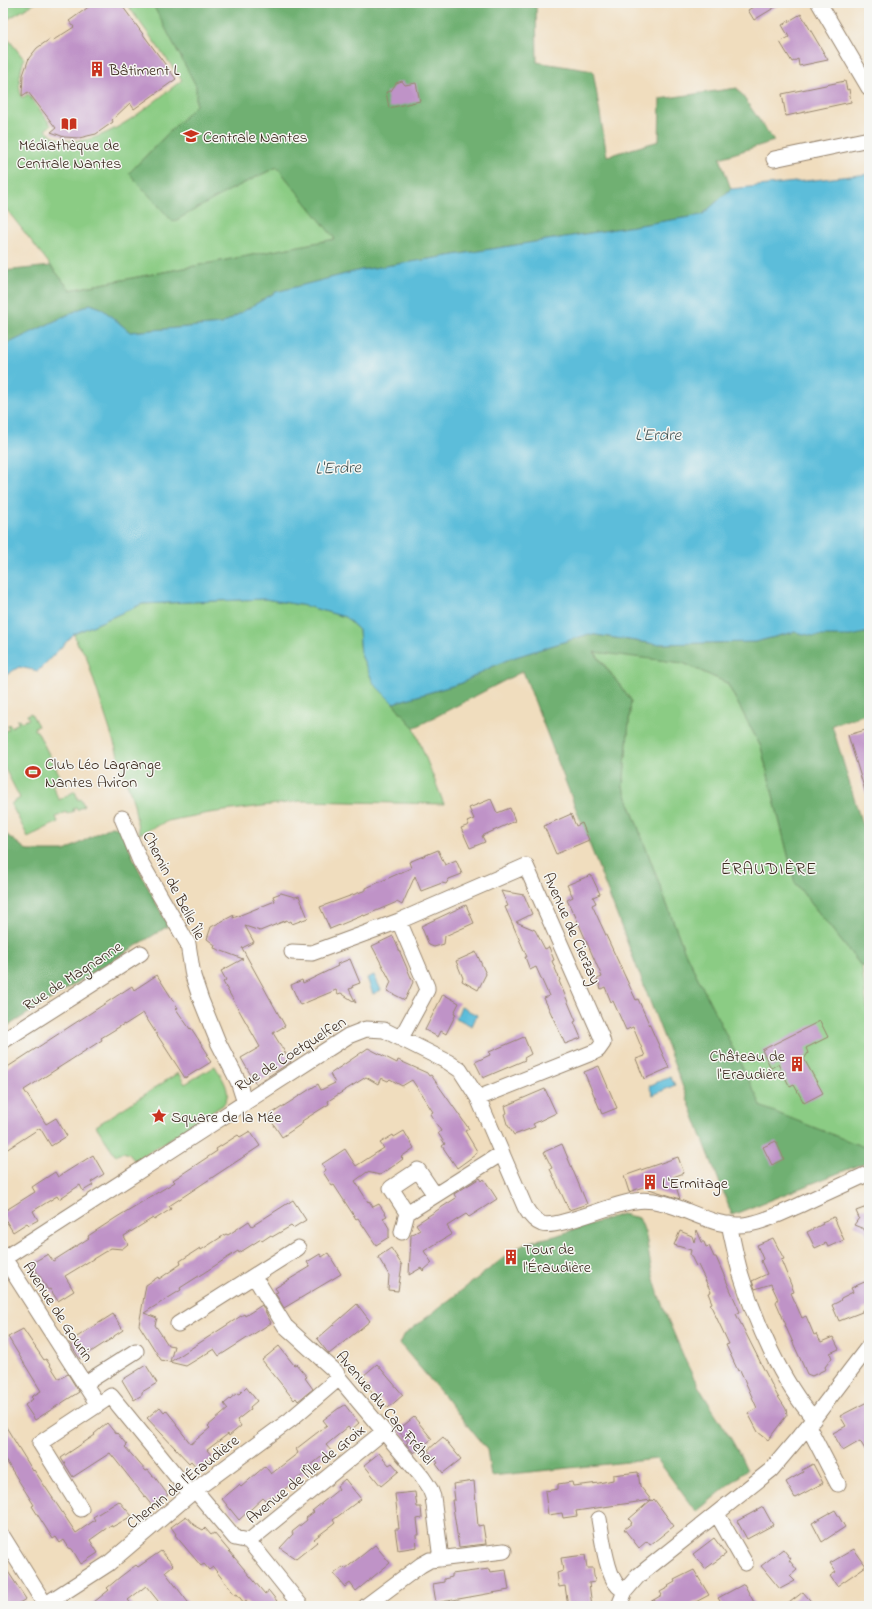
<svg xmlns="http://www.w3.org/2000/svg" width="872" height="1609" font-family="'Indie Flower',sans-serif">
<rect width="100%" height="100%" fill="#f6f6f2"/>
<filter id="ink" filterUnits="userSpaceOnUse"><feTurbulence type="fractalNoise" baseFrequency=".025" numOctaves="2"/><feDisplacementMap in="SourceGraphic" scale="8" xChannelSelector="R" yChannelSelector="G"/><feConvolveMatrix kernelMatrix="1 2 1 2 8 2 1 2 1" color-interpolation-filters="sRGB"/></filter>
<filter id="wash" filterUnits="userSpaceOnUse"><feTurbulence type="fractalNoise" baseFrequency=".012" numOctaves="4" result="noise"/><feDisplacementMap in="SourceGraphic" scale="16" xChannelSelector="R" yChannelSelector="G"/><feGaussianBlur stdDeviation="0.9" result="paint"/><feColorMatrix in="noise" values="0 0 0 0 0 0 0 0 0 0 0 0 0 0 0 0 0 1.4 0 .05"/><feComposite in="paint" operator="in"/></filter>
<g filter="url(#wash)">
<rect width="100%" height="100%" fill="#f0ddbe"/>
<path fill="#8bcc84" stroke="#637b51" d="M3 3H35L3 22Z
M126 3H152L197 86 196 105 129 173 230 190 277 167 336 239 70 290 3 205V52L8 48 4 39 7 38 9 40 24 59C20 73 17 84 22 98L28 94 51 125 45 130C86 166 150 104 182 80Z
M265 599 306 606 345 617 359 630 361 655 374 684 393 703 414 728 444 804 301 801 209 813 168 821 139 834 134 804 92 675 86 655 77 643 74 634 142 604Z
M594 651 683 663 727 683 761 747 795 883 862 967 869 1025V1149L762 1108 684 950 623 787 631 700Z
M31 713 38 726 34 728V730L37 731 62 780 52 785 59 800 75 791 78 800 81 799 84 806 77 810 76 808 73 809 74 811 67 814 66 812 56 817 58 822 28 837 11 804 20 798 3 765V732L9 729 7 726 9 724 11 727 19 723 17 720 20 719 22 722 29 719 27 715Z
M215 1066C221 1077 234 1092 223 1105L135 1161 129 1154 123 1152 116 1156 96 1126 178 1073 185 1084Z"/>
<path fill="#70b072" stroke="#566d48" d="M152 3H536L537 62 593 71 607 156 659 141 660 99 737 88 774 141 720 158 731 189 702 215 361 270 276 292 222 324 130 332 101 308 90 304 3 346V271L51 266 70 290 335 239 277 167 230 190 173 222 129 173 196 105V86Z
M794 632C819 637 844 637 869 632V713L832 725 869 848V964L862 967 795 883 761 747 727 683 683 663 594 652 631 700 623 787 684 950 762 1107 869 1149V1161L732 1215 523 671 414 728 393 703 462 683 485 670 509 659 589 634 655 644 755 642Z
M111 826 120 827 136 864 168 926 3 1029V832L28 851H65Z
M622 1214 639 1218C649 1237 647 1251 652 1271 659 1302 674 1333 686 1362 703 1400 731 1432 747 1470L696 1512 657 1459 491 1476 487 1450 444 1396 400 1344 404 1335 515 1249 532 1241 555 1236Z"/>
<path fill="#5bbdda" stroke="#4b747c" d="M869 174V632L851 636H813L794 632 755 642 655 644 589 634 509 659 485 670 462 683 393 703 374 684 361 655 359 630 345 617 306 606 265 599 142 604 74 634 38 671 19 667 3 677V346L90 304 101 308 130 332 222 324 276 292 361 270 702 215 731 189Z
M374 975 381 990 373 994 367 978Z
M461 1007 477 1015 472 1026 456 1018Z
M670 1076 675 1085 653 1095 649 1086Z"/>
<g id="blocks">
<path fill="#bf93c7" d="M94 3H120L176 79 134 109 130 103 112 120 113 122 96 134 79 138 64 137 51 132 56 128 28 92 22 96 23 75 29 58 37 48 50 39 52 41 74 27 69 21Z
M760 3H782L754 20 748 10Z
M801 14 828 60 799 66 798 59 792 62 780 42 789 37 782 25Z
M402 81 405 85 416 83 420 101 389 108 386 92 391 91 396 83Z
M845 81 847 90 849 89 851 102 786 116 782 94Z
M869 729V793L866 794 848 735Z
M491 799 497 813 510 808 515 821 482 836 485 842 470 848 461 828 469 825 467 822 474 819 469 808Z
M571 814 576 826 582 823 589 840 556 854 544 826Z
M438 850 445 865 456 860 462 874 449 879 446 884 442 883 421 891 415 876 402 905 397 902 364 916V915L330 929 320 907 366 890V888L411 868 409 862Z
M591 875 600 894 593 897 596 903 592 905 636 1000 638 999 669 1068 644 1079 636 1059 645 1056 633 1027 626 1030 613 1001 611 1002 605 987 601 989 597 979 602 977 574 913H573L567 900 573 897 567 885Z
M501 891 524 895 532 914 516 922 535 930 545 949 549 947 554 960 552 961 560 980 559 981 576 1021 574 1022 581 1038 565 1044 544 998 549 996 536 967 530 970 525 957H527L505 907 508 906Z
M281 893 295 897 299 896 308 918 292 924 291 921 288 922 287 920 260 931 245 926 254 942 242 948 285 1026 273 1033 291 1062 256 1084 241 1058 260 1047 223 982 226 980 221 971 243 959 214 948 215 945 207 939 211 927 234 915 233 918 275 901 273 896Z
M466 905 474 923 445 936 444 944 434 947 429 945 421 926Z
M393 936 413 982 405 1000 387 991 391 982 372 946Z
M476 952 486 974 478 990 462 981 463 978 456 961Z
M350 959 360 983 352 986 353 988 349 989 356 1003 341 993 338 994 336 990 300 1005 291 985 302 980 303 983 338 966 337 964Z
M157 975 178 1008 176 1009 190 1029 191 1028 208 1054 206 1055 211 1062 185 1078 143 1013 124 1025V1024L101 1038 102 1040 24 1090 46 1124 56 1118 67 1136 51 1146 40 1128 3 1152V1070L132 986 134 990Z
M443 994 459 1003 454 1013 456 1014 446 1034 441 1031 438 1037 425 1030Z
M820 1021 828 1037 806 1048 808 1053 804 1059 823 1093 804 1103 794 1085 790 1087 778 1064 771 1068 762 1050Z
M524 1037 531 1054 524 1058 525 1060 483 1078 475 1062 490 1055 489 1052Z
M368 1048 397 1063 398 1060 427 1073 429 1076 431 1075 469 1129 465 1131 477 1151 475 1155 457 1168 442 1146 445 1144 438 1133 441 1131 430 1114 433 1112 412 1080 402 1086 390 1079 388 1081 381 1078 378 1084 366 1077 328 1101 329 1104 302 1121 303 1123 282 1137 268 1116 318 1084 321 1090 335 1083 330 1074Z
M599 1066 617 1108 602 1114 584 1072Z
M545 1089 556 1113 533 1124 535 1127 514 1135 507 1124 504 1114 507 1113 505 1106Z
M250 1131 260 1146 169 1206 171 1209 154 1220 153 1218 124 1236 128 1244 122 1249 111 1248 65 1276 74 1291 58 1301 50 1289 48 1290 32 1263 48 1254 53 1261 89 1238 88 1236 117 1217 175 1182 173 1180 217 1151 216 1149 238 1135 240 1137Z
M404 1131 414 1148 401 1157 403 1159 395 1165 380 1175 367 1172 355 1181 368 1202 369 1201 373 1207 379 1204 387 1216 383 1218 389 1228V1237L376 1245 358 1218 356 1219 334 1185 332 1186 323 1172 326 1170 322 1164 345 1149 356 1166 384 1148 380 1143 393 1135 394 1137Z
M776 1141 784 1159 772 1165 763 1147Z
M562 1144 587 1204 569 1210 550 1169 552 1168 544 1152Z
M93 1155 104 1174 91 1182 93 1185 83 1191 80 1185 59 1199 57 1196 33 1211 38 1220 29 1225 27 1223 13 1232 3 1216V1212L35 1192 32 1187 55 1172 58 1177Z
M678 1157 684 1173 673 1177 680 1199 643 1187 629 1192 624 1176Z
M480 1178 482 1181 484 1179 497 1199 469 1217 466 1214 447 1226 452 1234 424 1251 432 1263 423 1271 421 1268 409 1275 411 1235 420 1230 416 1224 456 1198 454 1194Z
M293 1200 306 1220 293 1228 291 1226 272 1237 271 1235 262 1241 261 1239 239 1253 238 1251 180 1288 181 1290 144 1313 157 1318 155 1325 161 1334 168 1345 174 1346 170 1362 244 1314 245 1316 262 1305 271 1323 219 1356 214 1349 186 1366 161 1360 139 1325 146 1285 158 1277 159 1279 181 1264 180 1261 200 1248 201 1250 226 1234 228 1235 249 1221 252 1226Z
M869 1205V1238L864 1229 854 1225 859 1218 856 1211 864 1208 866 1209Z
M834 1217 844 1240 828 1247 826 1243 815 1248 807 1232 823 1224 822 1222Z
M697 1230 702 1242H704L706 1247 709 1246 714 1257H716L740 1312 736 1314 777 1395 786 1409 787 1415 768 1440 758 1432 748 1413 757 1408 740 1370 738 1371 726 1345 729 1344 710 1304 712 1303 708 1293 711 1292 698 1265 696 1266 690 1254 691 1250 674 1245 680 1231 692 1236 694 1242Z
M773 1238 784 1259 781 1260 794 1292 791 1293 802 1318 806 1316 814 1335 816 1334 821 1342 833 1337 839 1349 830 1353 832 1358 825 1367 826 1369 812 1376 807 1374 785 1325H786L776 1302 778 1299 771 1284 755 1289 752 1281 767 1274 761 1261 763 1259 757 1245Z
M391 1248 402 1265 398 1291 388 1290 389 1275 378 1257Z
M328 1253 341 1274 284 1308 275 1293 278 1292 275 1288 310 1267 307 1262 320 1254 322 1257Z
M869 1280V1307L862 1310V1312L839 1321 832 1305 840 1301 841 1298 853 1292 851 1288Z
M357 1304 370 1321 329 1354 317 1339Z
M113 1314 123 1330 114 1336V1337L80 1359 69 1342Z
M23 1329 44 1360 46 1359 59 1379 68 1374 79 1392 35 1420 25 1405 33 1399 31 1397 41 1391 8 1337Z
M279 1346 294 1365 296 1364 307 1377 305 1378 313 1389 298 1401 296 1398 294 1400 262 1360Z
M377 1364 403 1395 388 1408 381 1399 378 1401 368 1387 370 1385 363 1376Z
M146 1365 157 1383 142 1392V1395L134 1400 122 1380Z
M246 1387 257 1401 250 1407 251 1409 237 1420 241 1426 229 1436 228 1434 207 1450 213 1457 199 1470 191 1461 189 1463 147 1418 160 1407 164 1412 166 1410 177 1424 176 1425 191 1444 210 1428 208 1426 228 1409 224 1404 237 1393 239 1394Z
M869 1401V1456L860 1441 843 1451 833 1433 846 1426 840 1416Z
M345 1405 359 1423 351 1430 348 1427 326 1445 332 1452 323 1459 321 1457 304 1471 305 1473 273 1498 269 1497 265 1500 263 1498 239 1520 222 1499 239 1485 241 1487 265 1466 271 1474 298 1453 296 1449 327 1425 323 1420 339 1408H340Z
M414 1417 432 1439 414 1453 406 1444 408 1442 398 1430Z
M3 1422 33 1471 34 1470 76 1533 95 1520 93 1517 119 1501 132 1516 112 1527 111 1525 90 1540 98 1553 81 1564 72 1549 69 1548 64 1540 60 1543 56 1537 53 1539 32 1506 34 1505 3 1456Z
M107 1423 116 1434 117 1433 127 1445 125 1447 146 1471 148 1470 153 1476H154L168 1495 153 1507 110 1453 73 1477 61 1458 95 1435 94 1434Z
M443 1437 461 1459 443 1473 436 1464 438 1463 428 1450Z
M379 1453 389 1465 392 1463 399 1471 381 1486 364 1465Z
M813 1464 823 1483 795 1498 786 1482 803 1472 802 1470Z
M638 1472 640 1486 652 1501 654 1499 674 1526 650 1545 647 1541 639 1548 624 1529 632 1523 629 1519 651 1500 576 1511 577 1516 563 1518 562 1513 548 1515 545 1491 558 1489V1484L572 1482 573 1486 599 1483 613 1480V1475Z
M345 1479 361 1499 333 1520 335 1523 314 1539 317 1542 296 1559 280 1548 293 1534 292 1532 307 1520 306 1518 314 1512 312 1511 339 1489 337 1486Z
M474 1481 478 1526 483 1525 486 1544 459 1547 452 1500H455L453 1484Z
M415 1492 417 1507H421L422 1518 417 1519 419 1535H416L417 1547 398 1550 395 1529H399L395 1494Z
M763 1507 773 1525 747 1539 737 1521Z
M835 1510 845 1527 822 1542 812 1523Z
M186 1516 194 1525 203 1530 205 1528 211 1535 214 1533 265 1594 269 1591 277 1601 273 1604 275 1606H250L246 1600 244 1603 237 1594 235 1595 213 1567 209 1570 204 1564 201 1566 175 1535 176 1534 171 1527Z
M714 1538 726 1554 705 1569 693 1554Z
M375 1545 390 1563 356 1591 350 1583 345 1587 334 1574 343 1567 345 1569Z
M783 1549 791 1559 789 1560 797 1570 790 1576 795 1581 780 1589 761 1566Z
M854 1549 866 1566 837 1586 830 1576 836 1572 830 1563Z
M161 1551 173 1565 165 1572 191 1606H162L146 1586 128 1600 133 1606H89L109 1590 107 1588 120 1577 136 1565 138 1567Z
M585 1555 587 1568H593L595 1582 589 1583 592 1606H568L565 1586 559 1587 557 1573 563 1571 561 1558Z
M3 1564 26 1599 14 1606H6L3 1602Z
M489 1569 490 1572 506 1570 509 1590 436 1603 433 1584 444 1582V1579L452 1577V1574Z
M694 1570 709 1595 688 1606H643L662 1595 660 1592 669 1587 668 1586 675 1582 674 1580Z
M744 1584 756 1606H723L718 1598Z
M803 1592 815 1606H785Z"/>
</g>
</g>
<g filter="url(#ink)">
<use href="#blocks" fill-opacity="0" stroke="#96846e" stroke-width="1"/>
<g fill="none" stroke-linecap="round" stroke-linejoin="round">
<defs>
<path id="minor" d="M819 3 869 88
M774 159 869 139
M122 818 140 861 188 944 193 976 201 1000 218 1042 238 1081 245 1103
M399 921 427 987V990L401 1038
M292 952 312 953 399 921 526 866 601 1036 603 1043 598 1050 594 1052 478 1098
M3 1041 141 953
M407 1213 391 1188 418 1170 435 1195
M729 1224C733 1241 736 1259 741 1275 756 1323 781 1381 814 1419
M402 1232 407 1213 502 1153
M4 1258 98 1405
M3 1259 348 1036 366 1029 384 1030 448 1062 460 1070 478 1098 525 1207C529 1214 534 1221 542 1224 558 1229 614 1203 635 1201 675 1195 709 1232 749 1224 767 1221 784 1212 800 1205 823 1194 846 1184 869 1173
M254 1276 285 1326 336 1372 339 1378 422 1477 430 1489 433 1497 441 1559
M178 1324 298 1248
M84 1384 136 1351
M808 1426 838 1484
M195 1490 235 1538 249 1541 301 1606
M81 1509 40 1443 111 1396 191 1494
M717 1514 745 1563
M599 1519C602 1535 606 1574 618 1586 620 1588 623 1589 625 1591
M3 1537 46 1606
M249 1541 383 1432
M43 1606 108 1564 195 1490 290 1420 339 1378
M366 1606 421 1565 430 1560 504 1551
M619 1606 625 1591 638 1576 771 1470 808 1426 869 1346"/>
</defs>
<use href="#minor" stroke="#96846e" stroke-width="17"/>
<use href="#minor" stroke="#fff" stroke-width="15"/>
</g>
</g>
<defs>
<symbol id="building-bare" viewBox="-9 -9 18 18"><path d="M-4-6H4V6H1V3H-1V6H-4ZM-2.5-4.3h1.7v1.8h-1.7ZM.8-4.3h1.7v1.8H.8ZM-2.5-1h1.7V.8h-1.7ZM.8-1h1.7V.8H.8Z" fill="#c8321e" stroke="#f6f6f2" stroke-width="2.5" paint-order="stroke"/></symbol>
<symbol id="library-bare" viewBox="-9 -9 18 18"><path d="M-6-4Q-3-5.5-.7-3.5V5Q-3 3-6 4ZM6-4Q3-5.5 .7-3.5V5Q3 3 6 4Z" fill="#c8321e" stroke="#f6f6f2" stroke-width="2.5" paint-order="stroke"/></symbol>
<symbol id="university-bare" viewBox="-9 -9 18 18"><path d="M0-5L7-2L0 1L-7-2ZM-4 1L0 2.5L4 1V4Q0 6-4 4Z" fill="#c8321e" stroke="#f6f6f2" stroke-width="2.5" paint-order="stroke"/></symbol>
<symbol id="stadium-bare" viewBox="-9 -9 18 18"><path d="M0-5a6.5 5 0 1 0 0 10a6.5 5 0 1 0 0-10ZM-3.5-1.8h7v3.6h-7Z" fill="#c8321e" stroke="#f6f6f2" stroke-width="2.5" paint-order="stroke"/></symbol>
<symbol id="sight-bare" viewBox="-9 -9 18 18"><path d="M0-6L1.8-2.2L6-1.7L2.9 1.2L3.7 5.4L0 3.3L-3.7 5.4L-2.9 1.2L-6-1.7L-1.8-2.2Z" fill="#c8321e" stroke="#f6f6f2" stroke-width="2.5" paint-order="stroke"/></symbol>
</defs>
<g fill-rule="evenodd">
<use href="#building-bare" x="86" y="58" width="22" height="22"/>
<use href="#library-bare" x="58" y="113" width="22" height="22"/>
<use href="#university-bare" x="180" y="125" width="22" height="22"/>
<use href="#stadium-bare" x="22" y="761" width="22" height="22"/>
<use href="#building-bare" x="786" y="1053" width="22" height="22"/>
<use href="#sight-bare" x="148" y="1105" width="22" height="22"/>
<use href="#building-bare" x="639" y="1171" width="22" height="22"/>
<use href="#building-bare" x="500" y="1246" width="22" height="22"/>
</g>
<g text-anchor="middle" stroke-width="3" stroke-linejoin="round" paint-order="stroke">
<g font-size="16" fill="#3b2a1e" stroke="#f6f6f2" text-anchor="start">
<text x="109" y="75">Bâtiment L</text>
<text x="203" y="142">Centrale Nantes</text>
<text x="69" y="150" text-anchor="middle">Médiathèque de<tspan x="69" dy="18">Centrale Nantes</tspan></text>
<text x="45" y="769">Club Léo Lagrange<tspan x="45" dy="18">Nantes Aviron</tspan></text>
<text x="785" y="1061" text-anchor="end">Château de<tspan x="785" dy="18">l'Eraudière</tspan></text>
<text x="171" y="1122">Square de la Mée</text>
<text x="662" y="1188">L'Ermitage</text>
<text x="523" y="1254">Tour de<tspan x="523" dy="18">l'Éraudière</tspan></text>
</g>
<g font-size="16" fill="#3b2a1e" stroke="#f6f6f2">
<text transform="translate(175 885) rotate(63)" y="6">Chemin de Belle Île</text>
<text transform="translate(573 928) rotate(66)" y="6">Avenue de Cierzay</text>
<text transform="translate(72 975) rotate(-33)" y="6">Rue de Magnanne</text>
<text transform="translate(290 1053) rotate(-32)" y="6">Rue de Coetquelfen</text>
<text transform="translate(59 1311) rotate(57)" y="6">Avenue de Gourin</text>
<text transform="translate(386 1407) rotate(50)" y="6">Avenue du Cap Fréhel</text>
<text transform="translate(305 1473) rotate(-39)" y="6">Avenue de l'Île de Groix</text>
<text transform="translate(182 1481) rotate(-39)" y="6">Chemin de l'Éraudière</text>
</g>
<g font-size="17" font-style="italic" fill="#455656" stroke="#f6f6f2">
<text x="658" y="440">L'Erdre</text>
<text transform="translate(338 467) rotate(-2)" y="6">L'Erdre</text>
</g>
<g font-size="17" letter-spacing="1" fill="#3b2a1e" stroke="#f6f6f2">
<text x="769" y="874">ÉRAUDIÈRE</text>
</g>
</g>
<rect width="872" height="1609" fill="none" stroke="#f6f6f2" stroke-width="16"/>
</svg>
